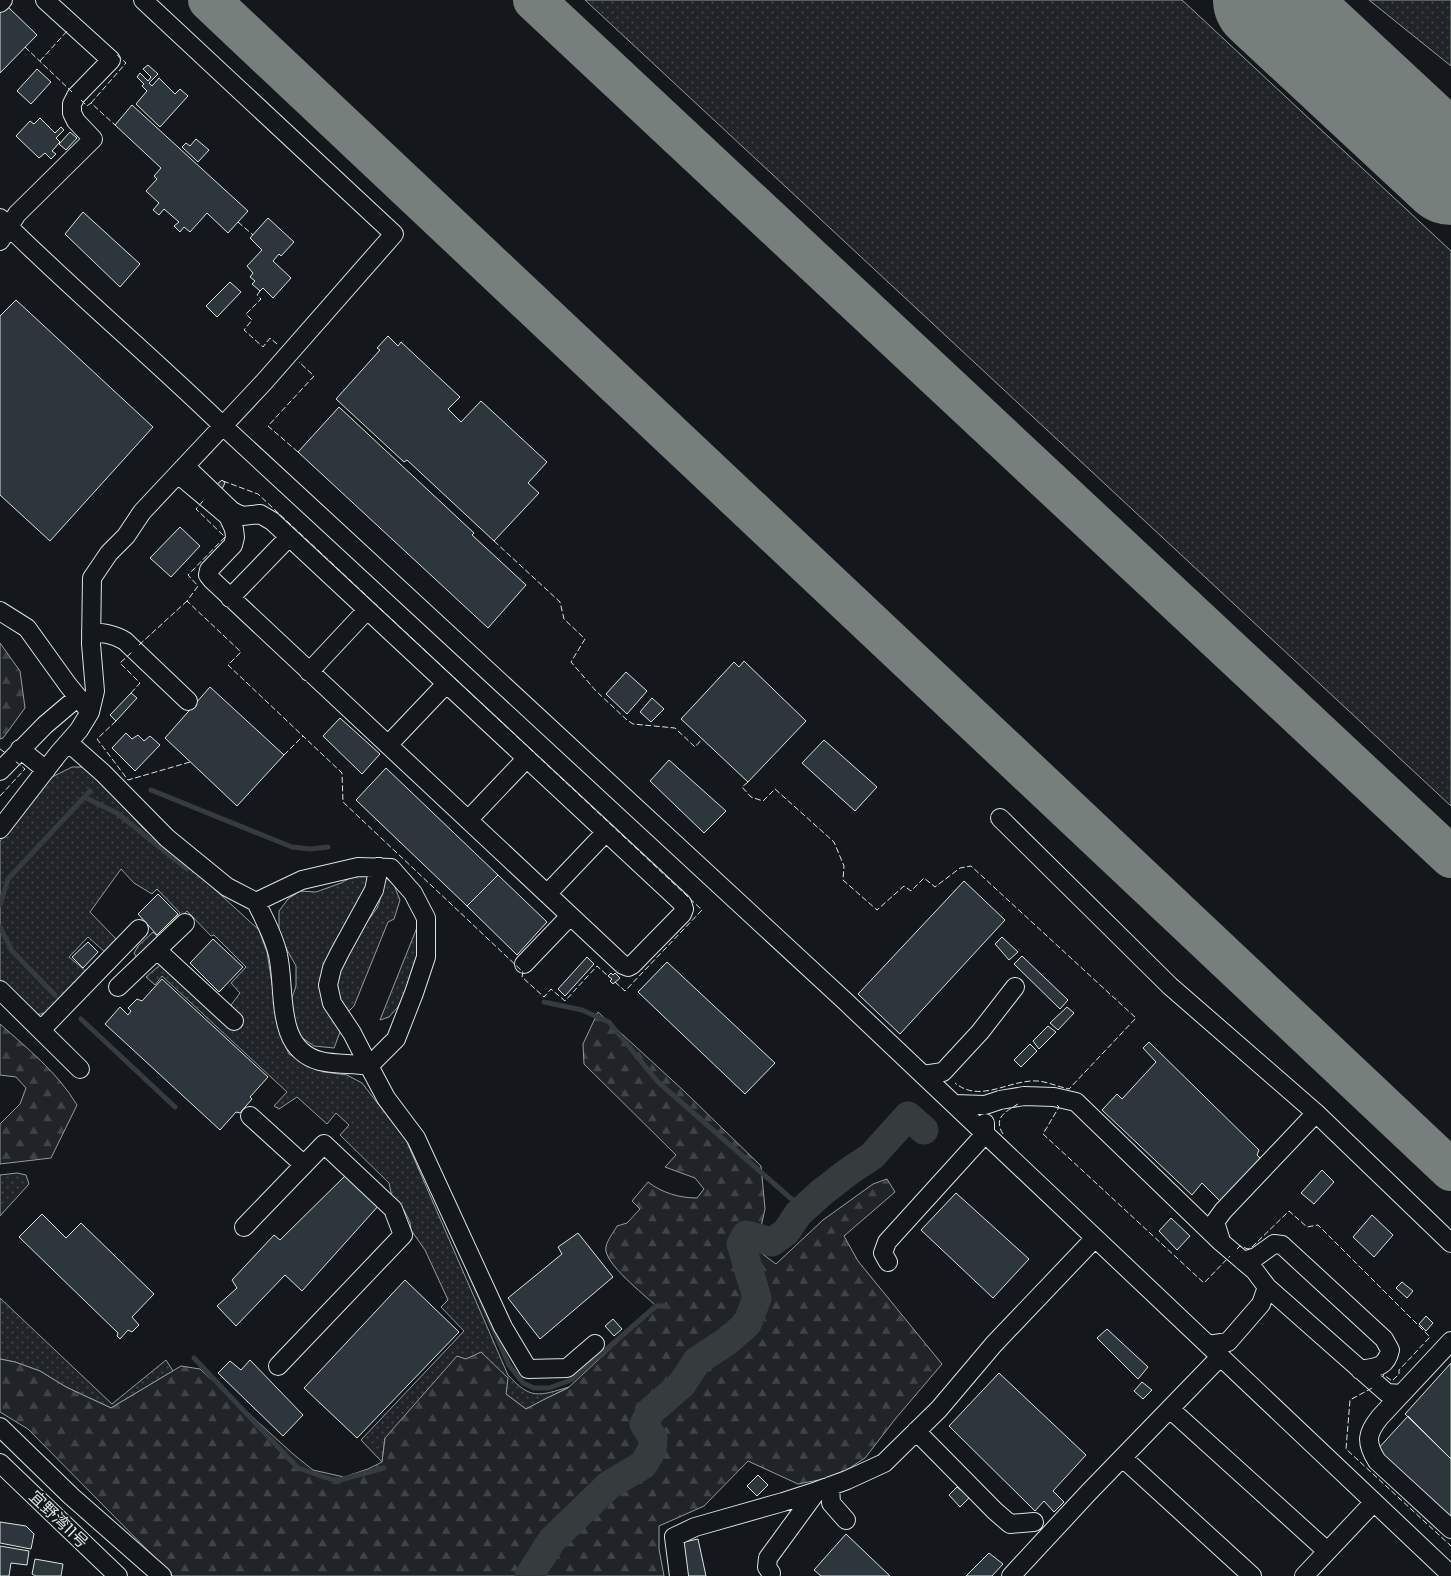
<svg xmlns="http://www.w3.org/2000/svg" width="1451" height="1576" font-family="Poppins,'Noto Sans JP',sans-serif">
<defs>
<pattern id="grass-dots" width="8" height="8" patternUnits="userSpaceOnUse" patternTransform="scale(1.25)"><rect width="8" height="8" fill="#202428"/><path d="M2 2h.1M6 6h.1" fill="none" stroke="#404447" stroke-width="1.8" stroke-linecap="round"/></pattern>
<pattern id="forest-firs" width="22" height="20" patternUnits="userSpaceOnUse" patternTransform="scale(1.25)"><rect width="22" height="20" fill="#202428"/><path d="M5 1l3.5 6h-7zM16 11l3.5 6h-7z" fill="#404447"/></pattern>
</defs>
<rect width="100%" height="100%" fill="#14181c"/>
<path fill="url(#grass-dots)" stroke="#939e99" d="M585 0H1182L1451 251V806Z
M1369 0H1451V66Z
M72 767H84L91 772 144 829 198 874 259 930 267 952 280 1035 289 1054 313 1068 324 1072 347 1075 362 1083 406 1140 508 1375C531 1400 538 1396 569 1387L526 1409 506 1394 385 1438 382 1462 361 1440 464 1331 441 1307 448 1300 425 1250 411 1230 410 1222 404 1210 392 1197 389 1183 340 1135 349 1125 336 1113 327 1124 297 1097 279 1109 274 1106 287 1092 162 976 155 985 146 977 160 965H167L230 1009 231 1005 240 993 231 983 246 967 214 935 211 936 187 911 137 958 134 953 138 946 153 932 158 937 180 913 157 889 152 894 134 883 121 869 90 912 117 940 105 952 88 937 69 957 88 973 46 1013 35 1015 0 988V841L50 778Z
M371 873 359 901 326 962 342 1027 334 1048 314 1046 298 1035 290 1003 296 986V966L286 948 279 930V911L288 899 300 891 316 892 341 883 352 877Z
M386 878 394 885 400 900 394 919 388 922 354 1006 349 1011C322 1003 344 956 354 940 361 928 370 919 377 908 382 899 380 888 386 878Z
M418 925 419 950 404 994 398 1007 389 1017 380 1020Z
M17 1173 26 1175 29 1184 0 1216V1175Z
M0 1298 112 1404 166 1360 173 1371 111 1408 66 1387 40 1371 15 1362 0 1359Z"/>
<path fill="url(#forest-firs)" stroke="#939e99" d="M0 643 20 671 25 708 3 738 0 739Z
M598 1012 684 1091 761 1166 765 1209 756 1249 776 1264 823 1220 873 1184 887 1179 895 1192 844 1236 858 1261 942 1364 896 1418 865 1458 845 1471 824 1479 798 1484 748 1461 704 1506 659 1526V1549L664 1576H173L28 1429 0 1412V1359L15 1362 40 1371 66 1387 111 1408 181 1366 200 1369 293 1454 313 1470 344 1477 368 1469 382 1462 385 1438 457 1356 466 1359 481 1352 508 1378 506 1394 526 1409 543 1400 568 1388 656 1306C645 1295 602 1262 606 1247 607 1240 614 1232 617 1226L627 1223 640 1209 632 1201 648 1182C662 1193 680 1198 697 1198L704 1189 695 1178 665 1167 676 1155 584 1064 583 1044Z
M0 1024C28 1049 58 1073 77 1105L51 1158 0 1164V1124L20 1104 26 1088 16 1077 0 1075Z"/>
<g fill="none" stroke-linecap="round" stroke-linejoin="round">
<path stroke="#363b3e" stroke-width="5" d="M151 790 292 847 310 849 328 847
M84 797 117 813 187 869
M0 905 8 879 90 791
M0 927 12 951 55 995
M544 1002 582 1010 609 1022 657 1081 803 1209
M81 1019 175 1107
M470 1275 509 1365 523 1383 534 1388H549L571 1380 656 1306H666
M194 1358 298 1468 336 1481 384 1468"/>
<path stroke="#363b3e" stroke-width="29" d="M529 1576 552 1540 609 1485 643 1465 652 1450 653 1438 644 1424 651 1411 682 1384 697 1361 726 1342 747 1324 757 1298 741 1244 746 1235 772 1242 786 1232 798 1214 821 1193 848 1172 872 1156 908 1116 924 1130"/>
<path stroke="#767f7c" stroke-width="42" d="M209 0 1451 1170
M534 0 1451 857"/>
<path stroke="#767f7c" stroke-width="106" d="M1266 0 1451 172"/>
</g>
<path fill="#2c363c" stroke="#d8e6dc" d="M7 6 37 35 0 73V13Z
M148 65 158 74 149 83 152 86 159 78 175 94 180 89 188 96 160 127 136 104 147 91 142 86 144 84 137 77 140 73 148 81 151 77 143 69Z
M37 69 51 82 31 104 17 91Z
M132 105 248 211 228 233 207 213 190 232 184 227 180 232 174 226 179 222 164 209 159 215 153 210 159 203 146 191 157 179 154 176 161 168 115 125Z
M40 118 55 133 61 127 64 130 56 138 60 142 52 151 56 154 51 159 45 153 39 158 16 136 30 121 34 124Z
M70 132 77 138 66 150 59 144Z
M196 139 209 150 198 162 182 147 186 143 190 146Z
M83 212 140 264 120 287 65 234Z
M268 218 294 242 281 256 279 254 273 261 291 278 273 298 263 288 260 291 252 284 255 281 250 277 253 273 247 266 262 250 250 238Z
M230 282 241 292 217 317 206 306Z
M16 300 153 427 50 541 0 495V316Z
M388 336 398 346 401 342 460 397 448 409 461 422 481 401 547 462 528 483 539 493 494 541 407 460 404 462 336 399 380 350 377 348Z
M339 407 474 533 472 535 526 585 488 628 298 452Z
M222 480 225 483 221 491 216 485Z
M180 527 200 546 171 577 150 558Z
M744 661 806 721 748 782 681 719 734 662 739 667Z
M626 672 647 691 627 714 606 694Z
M210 687 284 755 237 806 165 738Z
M131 693 137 698 116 721 110 715Z
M652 698 664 709 651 722 640 712Z
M340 718 380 754 362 774 323 736Z
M126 733 132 739 138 735 144 741 150 736 160 745 135 771 112 748Z
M824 740 877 787 855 811 802 763Z
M669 760 726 811 704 833 650 781Z
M386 768 498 875 467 906 356 800Z
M498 875 547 922 517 955 467 906Z
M964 881 1005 920 900 1034 858 994Z
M158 894 178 914 157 935 138 914Z
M1002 937 1018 952 1009 960 995 944Z
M213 939 243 967 219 992 190 963Z
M88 942 98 952 83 968 72 957Z
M1022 956 1068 1000 1060 1009 1014 964Z
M587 957 594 964 565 996 558 989Z
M667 962 775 1063 745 1094 638 992Z
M611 973 613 975 615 973 620 978 613 984 610 981 612 979 608 976Z
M162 979 268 1077 250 1097 252 1099 240 1113 236 1112 220 1130 105 1024 120 1007 128 1015 131 1011 128 1008 137 999 142 1001Z
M1067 1007 1074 1013 1058 1030 1050 1023Z
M1048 1026 1056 1032 1039 1049 1033 1041Z
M1149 1042 1259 1150 1257 1155 1260 1158 1222 1203 1202 1183 1192 1195 1102 1110 1117 1094 1122 1099 1156 1062 1143 1048Z
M1030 1044 1037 1051 1021 1067 1014 1060Z
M1322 1170 1334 1182 1314 1204 1301 1193Z
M348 1173 380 1204 302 1291 285 1275 236 1326 217 1306 237 1288 232 1280 274 1235 280 1240Z
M956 1193 1029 1259 993 1298 921 1230Z
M42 1214 66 1238 81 1223 154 1294 132 1317 139 1325 132 1332 128 1330 120 1339 117 1336 118 1333 19 1237Z
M1372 1215 1393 1235 1374 1257 1353 1237Z
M1171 1218 1190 1236 1177 1250 1159 1231Z
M578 1233 613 1277 540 1339 508 1298 562 1254 558 1247Z
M405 1280 459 1332 357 1438 304 1388Z
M1402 1282 1413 1291 1407 1298 1396 1288Z
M1426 1316 1433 1323 1426 1331 1419 1324Z
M613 1319 622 1329 614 1336 605 1326Z
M1107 1329 1148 1367 1138 1379 1097 1338Z
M250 1360 303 1415 283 1436 218 1373 230 1361 241 1370Z
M1451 1363V1459L1405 1414Z
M999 1373 1086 1455 1053 1491 1064 1502 1054 1512 1044 1501 1035 1511 949 1426Z
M1142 1382 1152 1390 1143 1399 1134 1391Z
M1408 1416 1451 1459V1520L1376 1451Z
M758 1475 768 1485 757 1496 747 1486Z
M957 1487 970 1497 960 1507 949 1495Z
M0 1522 26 1526 34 1534 31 1549 0 1543Z
M846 1534 890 1576H821L814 1570Z
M698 1539 706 1576H687L680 1543Z
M0 1546 29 1551 27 1565 11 1563 9 1576H0Z
M989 1553 1003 1564 992 1576H966Z
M35 1559 63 1564 61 1576H36L32 1574Z"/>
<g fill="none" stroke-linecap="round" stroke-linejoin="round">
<defs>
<path id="minor" d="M0 3 3 0
M0 218C72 290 150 355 223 426L845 1001 1451 1575
M0 241 17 214 93 139 76 121 72 113V104L76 96 111 60 45 0
M178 474 228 516 234 529 235 537 233 545 209 570 208 575 212 580 623 965 628 967 632 965 682 914 684 909 682 903 272 521 260 514 242 516 232 511 185 466
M230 598 289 537
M0 611 27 628 68 685 90 712
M91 632C103 633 114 634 125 641L188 701
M309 672 367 610
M69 743 103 773 167 838 227 887 256 902 302 880 358 867 391 868 413 893 426 918V957L414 993 396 1039 369 1066 386 1098 416 1138 503 1327 528 1369 567 1368 595 1344
M388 745 446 684
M20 749 46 770
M0 771 45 725 78 697
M1000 818 1170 986 1316 1113 1451 1243
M468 820 526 759
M0 829 58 754 79 730 90 712 95 691 91 644 92 578 109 553 126 536 142 512 264 382 394 234 143 0
M547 894 606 832
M256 902C264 919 274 936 278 955 286 989 274 1049 320 1061 336 1065 353 1063 369 1066
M157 950 234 1021
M524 964 570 916
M118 987 185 923
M0 990 80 1069
M41 1030 139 929
M369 1066 352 1033 332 1003 328 985 332 968 340 952 374 890 379 867
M923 1075 943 1072 980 1032 1015 987
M954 1104 985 1105 1000 1100 1024 1096 1054 1097 1076 1102 1221 1242 1255 1271 1267 1287 1387 1393 1401 1394
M250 1116 304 1165
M244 1227 324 1144 393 1209 403 1235 278 1366
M1221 1241 1215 1222 1223 1211 1316 1113
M1243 1261 1256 1257 1274 1244 1282 1245 1384 1339 1390 1350C1386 1368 1376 1367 1360 1370
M888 1262 883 1253 887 1242 985 1134V1123
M1451 1341 1380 1417C1367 1433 1365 1442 1377 1461L1451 1529
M1208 1345 1228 1342 1261 1304 1267 1287
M1170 1409 1327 1551
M0 1427 71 1496 162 1576
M916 1431 995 1511 1010 1524 1034 1522
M1123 1458 1252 1576
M0 1463 118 1576
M830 1486 831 1503 846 1520
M771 1573 767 1567 768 1558 817 1491
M679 1576 674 1537 695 1527 783 1502 817 1491 847 1480 884 1463 939 1409 994 1344 1095 1238
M1011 1576 1089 1492 1220 1357
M1304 1576 1374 1502"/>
</defs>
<use href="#minor" stroke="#d8e6dc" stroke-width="20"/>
<use href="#minor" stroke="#14181c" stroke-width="18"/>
<path stroke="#d8e6dc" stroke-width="1" stroke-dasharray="6 2.5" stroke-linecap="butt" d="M25 47 72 92
M40 61 68 30
M81 100 87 106 91 103 115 125
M91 103 126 63 116 54
M238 222 253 235
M260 291 257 295 261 299 246 314 252 320 244 330 263 347 270 338 277 344
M298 452 268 426 314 376 299 362
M223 481 258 494 702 910 625 991 615 982
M203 501 196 509 225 537 188 575 198 586 187 601 241 652 228 665 342 773 343 802 523 972 522 977 544 997 551 989 565 1001 597 966 608 976
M494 541 560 602 564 619 585 639 571 662 596 691 627 720 633 724 675 728 695 747 702 739
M139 645 187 601
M131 693 140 683 120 663 132 652
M116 721 97 739 128 780 190 762
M0 749 7 754
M284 755 303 736
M748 782 742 787 751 797 763 801 775 789 834 842 844 866 843 880 877 910 904 886 911 891 924 878 935 887 960 868 971 866 1136 1018 1069 1089C1059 1087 1048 1082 1038 1081 1009 1079 981 1104 955 1083
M0 796 25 769 15 761
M1057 1105 1059 1107 1043 1134 1204 1283 1230 1256
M1003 1134C993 1118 1005 1112 1018 1104
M1237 1249 1240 1246 1248 1249 1252 1247 1289 1211 1307 1227 1318 1225 1430 1337 1399 1370V1374L1392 1381 1384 1375 1382 1377
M1372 1388 1350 1400 1346 1449 1451 1546"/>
</g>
<g text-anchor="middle" stroke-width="4" stroke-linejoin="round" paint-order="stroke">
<g font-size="16" fill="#d8e6dc" stroke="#14181c">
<text transform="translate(59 1519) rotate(44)" y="6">宜野湾11号</text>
</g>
</g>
</svg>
